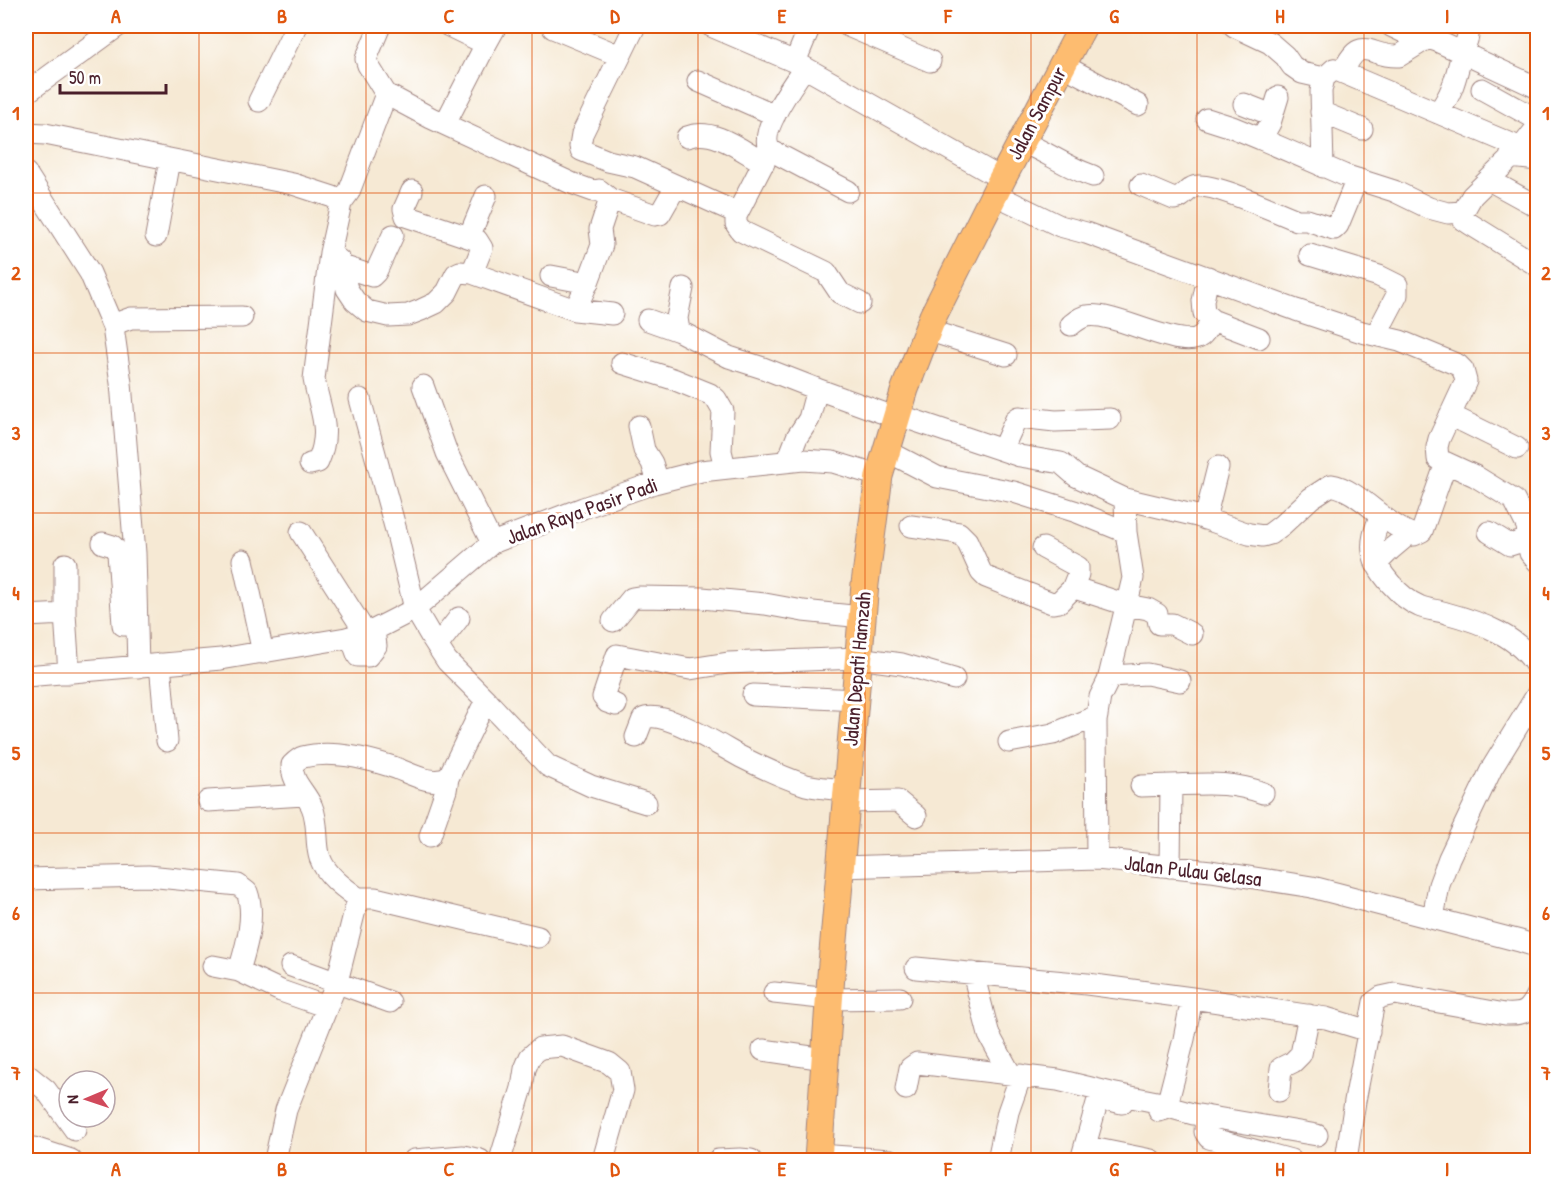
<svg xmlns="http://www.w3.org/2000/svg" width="1563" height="1186" font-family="'Patrick Hand',sans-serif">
<rect width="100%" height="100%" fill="#fff"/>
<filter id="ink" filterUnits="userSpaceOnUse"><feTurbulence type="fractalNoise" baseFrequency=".0167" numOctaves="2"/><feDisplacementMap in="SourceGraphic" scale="12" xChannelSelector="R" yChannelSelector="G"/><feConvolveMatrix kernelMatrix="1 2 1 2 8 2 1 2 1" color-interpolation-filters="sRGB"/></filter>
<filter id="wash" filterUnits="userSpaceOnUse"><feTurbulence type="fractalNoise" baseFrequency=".008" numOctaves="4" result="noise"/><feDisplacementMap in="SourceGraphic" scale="24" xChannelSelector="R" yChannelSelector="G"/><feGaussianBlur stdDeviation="1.35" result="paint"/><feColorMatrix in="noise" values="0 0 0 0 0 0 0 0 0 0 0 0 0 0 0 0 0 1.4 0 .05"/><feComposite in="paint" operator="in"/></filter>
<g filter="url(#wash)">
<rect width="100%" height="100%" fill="#f6e9d4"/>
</g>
<g filter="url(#ink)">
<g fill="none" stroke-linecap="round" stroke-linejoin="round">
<defs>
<path id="minor" d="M380 26 366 59 368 65 386 94 431 118 571 183 593 191 599 190 610 199 655 215 660 214 676 186
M635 26 582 134 580 146 581 150 608 161 635 167 737 213
M711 26 795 62 1002 179
M848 26 930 61
M1234 26 1270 43 1285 56 1292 66 1302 73 1324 78
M1391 26 1410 35 1420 36 1437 41 1538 88
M553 28 620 56
M486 44 496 26
M795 62 810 26
M1062 65 1138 105
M804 68C793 85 757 132 770 150L736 216V224L741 231 826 272 840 293 860 303
M1343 72C1361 32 1369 58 1399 56L1428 38
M698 81 775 115
M1482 89 1538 120
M26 93 118 26
M1278 97 1270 123 1261 139 1344 175 1394 191 1429 208 1448 213 1463 212
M259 101 296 26
M1244 104 1272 115
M1321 112 1362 129
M1438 113C1454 90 1455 79 1462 54 1465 44 1470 37 1468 26
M1207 119 1232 127 1261 139
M445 124 486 44 449 26
M1538 126 1521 148 1472 196 1463 212 1464 220 1470 224 1538 266
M26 133 45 134 293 184 333 197 341 203 330 253 314 379C320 412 332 429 318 462L310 464
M687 137C713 127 741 150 764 163
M1022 142C1047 152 1068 168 1093 176
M770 150 848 191
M1510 157 1538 160
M1323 167 1321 91 1324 78 1334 69 1521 148
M26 173 90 273 113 327 121 383 135 553 138 667
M1489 180 1538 207
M1141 185 1174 199C1184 199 1188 186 1198 186 1217 184 1276 212 1297 220H1307L1334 229 1338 225 1357 179
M994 194 1060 226 1086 233 1296 310 1362 332 1400 341 1458 365 1463 370 1466 381 1439 439 1437 447 1438 459 1475 476 1514 500 1527 526 1530 553 1538 562
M610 199 600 229 602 245 588 282 575 310 612 314
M341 203 349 192 386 94
M156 236 170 160
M469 237 486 196
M330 253 340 261 347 289 355 301 367 311 388 316 408 315 421 310 436 303 447 292 456 274 460 272 472 273 482 248 477 240 406 216 404 209 412 191
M1310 255 1379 276 1397 285V295L1376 335
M342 266 372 276 376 272 393 235
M472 273 575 310
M551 276 588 283
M1208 277 1203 301 1204 313 1212 320 1259 338
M648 320 679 331 729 357 763 368 817 389 809 419 797 437 788 460
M1071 325C1076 321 1080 317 1087 316 1115 311 1182 352 1201 336 1206 332 1209 325 1212 320
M113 327 120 322 131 318 242 317
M927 330 1006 355
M679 331 677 318 683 288
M622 363 673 379 710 394 716 399 723 411 721 451 725 467
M423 386 447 453 492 543
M817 389 897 418
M898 415 1020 456 1061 463 1076 476 1125 499
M1450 415 1517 448
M639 426 644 450 652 463 658 482
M1002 450 1016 419 1019 417 1055 421 1110 419
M887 451 937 477 1014 492 1077 512 1126 532
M1380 516C1376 528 1371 540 1373 552 1376 572 1402 599 1419 606 1427 610 1438 610 1446 613 1480 622 1520 636 1538 669
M1205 519 1218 467
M911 526 959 533 967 541 981 572 986 577 1052 603 1059 602 1072 589H1078L1127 605 1148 609 1157 614 1159 624H1172L1192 634
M301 532 365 632
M1489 532 1510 545 1529 539
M103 543 113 546 118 553 123 625
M1043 548 1078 567V574L1072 589
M243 560 263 653
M1376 564 1390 550 1409 534
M65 614V564
M26 616 65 614 69 673
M613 621 632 598 638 597 702 598 765 604 803 611 862 617
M351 637 358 656H368L376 646 374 630
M437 646 459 618
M160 664 167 741
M26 676 221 659 346 638 374 630 415 609 492 543 583 508 654 483 701 471 803 460 833 462 879 476
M1109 676 1147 674 1180 681
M753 695 856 700
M486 700 548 766 591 786 646 803
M616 705 607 702 603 697 617 655 690 669 728 663 858 658 902 664 954 679
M636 737 643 719C662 708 722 747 741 757 761 767 784 778 806 785 819 788 834 789 847 790
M1009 742 1053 734 1097 716
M1141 786 1171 785
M208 801 304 795
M846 802 898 801 916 816
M430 836 446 790 448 778
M1097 859 1096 721 1100 697 1108 681 1133 578 1126 532 1125 499 1197 516 1249 534 1263 536 1270 534 1282 525 1311 498 1331 485C1359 489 1384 525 1414 535L1422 531 1446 463
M841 867 1097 859 1211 871 1312 887 1520 941 1538 947
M1170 867 1171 785C1203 784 1233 781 1263 793
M26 879 148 876 238 885 247 892C256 916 246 947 239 971L281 991 327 1007
M358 898H375L538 937
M1433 918 1439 885 1449 858 1492 768 1538 693
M213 966 239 971
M291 966 390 1002
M916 968 1087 984 1192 998 1326 1018 1369 1031
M973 973 989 1035 1010 1073
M774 993 830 999 900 998
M763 1050 825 1059
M26 1074 46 1090 75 1130
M906 1089 910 1068 917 1063 1058 1080 1111 1093 1167 1104 1175 1109 1193 1114 1317 1135
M1279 1091 1281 1068 1293 1062 1301 1054 1309 1015
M1159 1111 1166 1109 1184 1039 1192 998
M1206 1116 1205 1132 1209 1138 1291 1160
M1087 1147 1151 1160
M34 1148 71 1160
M819 1155 890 1160
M275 1160 286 1110 337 982 358 898C344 888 326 875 320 858 315 844 319 823 312 807 305 791 292 783 292 765 295 762 299 758 303 757 329 750 365 758 390 766 409 772 428 786 448 778L486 700 447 661 432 638 415 609 397 534 360 399
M414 1160 463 1156 480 1160
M500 1160 522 1088 525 1069 530 1057 540 1048 562 1046 609 1063 620 1072 623 1090 603 1160
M718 1160 740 1159 751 1160
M998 1160 1008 1112 1021 1075
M1081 1160 1097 1103 1106 1099 1122 1103
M1346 1160 1355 1101 1374 1002 1381 997 1395 994 1505 1014C1525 1015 1529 1012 1538 994"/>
<path id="major" d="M818 1160 831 975 865 584 879 476 905 389 933 316 1002 179 1083 26"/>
</defs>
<use href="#minor" stroke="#a08480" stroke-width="23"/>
<use href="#major" stroke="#a08480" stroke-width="29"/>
<use href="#minor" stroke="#fff" stroke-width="21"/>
<use href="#major" stroke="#fdbc70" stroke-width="27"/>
</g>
</g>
<path fill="none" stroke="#e0560e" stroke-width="1.5" stroke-opacity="0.55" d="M199 26V1160M366 26V1160M532 26V1160M698 26V1160M865 26V1160M1031 26V1160M1197 26V1160M1364 26V1160M26 193H1538M26 353H1538M26 513H1538M26 673H1538M26 833H1538M26 993H1538"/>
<g text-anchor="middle" stroke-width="6" stroke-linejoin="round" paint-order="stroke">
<g font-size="21" fill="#4a1f2b" stroke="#fff">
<text transform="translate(1037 113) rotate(-62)" y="7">Jalan Sampur</text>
<text transform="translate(582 511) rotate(-20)" y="7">Jalan Raya Pasir Padi</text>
<text transform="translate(857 669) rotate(-85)" y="7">Jalan Depati Hamzah</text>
<text transform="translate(1193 871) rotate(7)" y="7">Jalan Pulau Gelasa</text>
</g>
</g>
<rect width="1563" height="1186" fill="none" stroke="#fff" stroke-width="66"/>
<g transform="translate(87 1099) rotate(268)"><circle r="28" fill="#ffffff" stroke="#b7a5aa" stroke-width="1.5"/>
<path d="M0-4.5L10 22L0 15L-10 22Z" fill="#d1495b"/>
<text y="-9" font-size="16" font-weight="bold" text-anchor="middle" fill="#4a1f2b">N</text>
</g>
<path d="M60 84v9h106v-9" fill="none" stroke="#4a1f2b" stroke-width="3"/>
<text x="69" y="84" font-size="18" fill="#4a1f2b" stroke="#ffffff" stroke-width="4.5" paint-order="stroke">50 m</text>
<rect x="33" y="33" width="1497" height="1120" fill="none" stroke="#e0560e" stroke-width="2"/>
<g font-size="20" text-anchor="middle" font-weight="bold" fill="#e0560e">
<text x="116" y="23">A</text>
<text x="282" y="23">B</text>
<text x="449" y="23">C</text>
<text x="615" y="23">D</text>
<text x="782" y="23">E</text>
<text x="948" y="23">F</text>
<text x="1114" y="23">G</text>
<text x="1280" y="23">H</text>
<text x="1447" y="23">I</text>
<text x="16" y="120">1</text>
<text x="1546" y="120">1</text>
<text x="16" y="280">2</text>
<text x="1546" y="280">2</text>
<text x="16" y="440">3</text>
<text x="1546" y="440">3</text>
<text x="16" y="600">4</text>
<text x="1546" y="600">4</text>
<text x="16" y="760">5</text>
<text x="1546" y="760">5</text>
<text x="16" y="920">6</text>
<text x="1546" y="920">6</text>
<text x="16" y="1080">7</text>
<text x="1546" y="1080">7</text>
<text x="116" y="1176">A</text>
<text x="282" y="1176">B</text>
<text x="449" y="1176">C</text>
<text x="615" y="1176">D</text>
<text x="782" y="1176">E</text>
<text x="948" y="1176">F</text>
<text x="1114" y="1176">G</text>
<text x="1280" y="1176">H</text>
<text x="1447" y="1176">I</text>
</g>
</svg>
